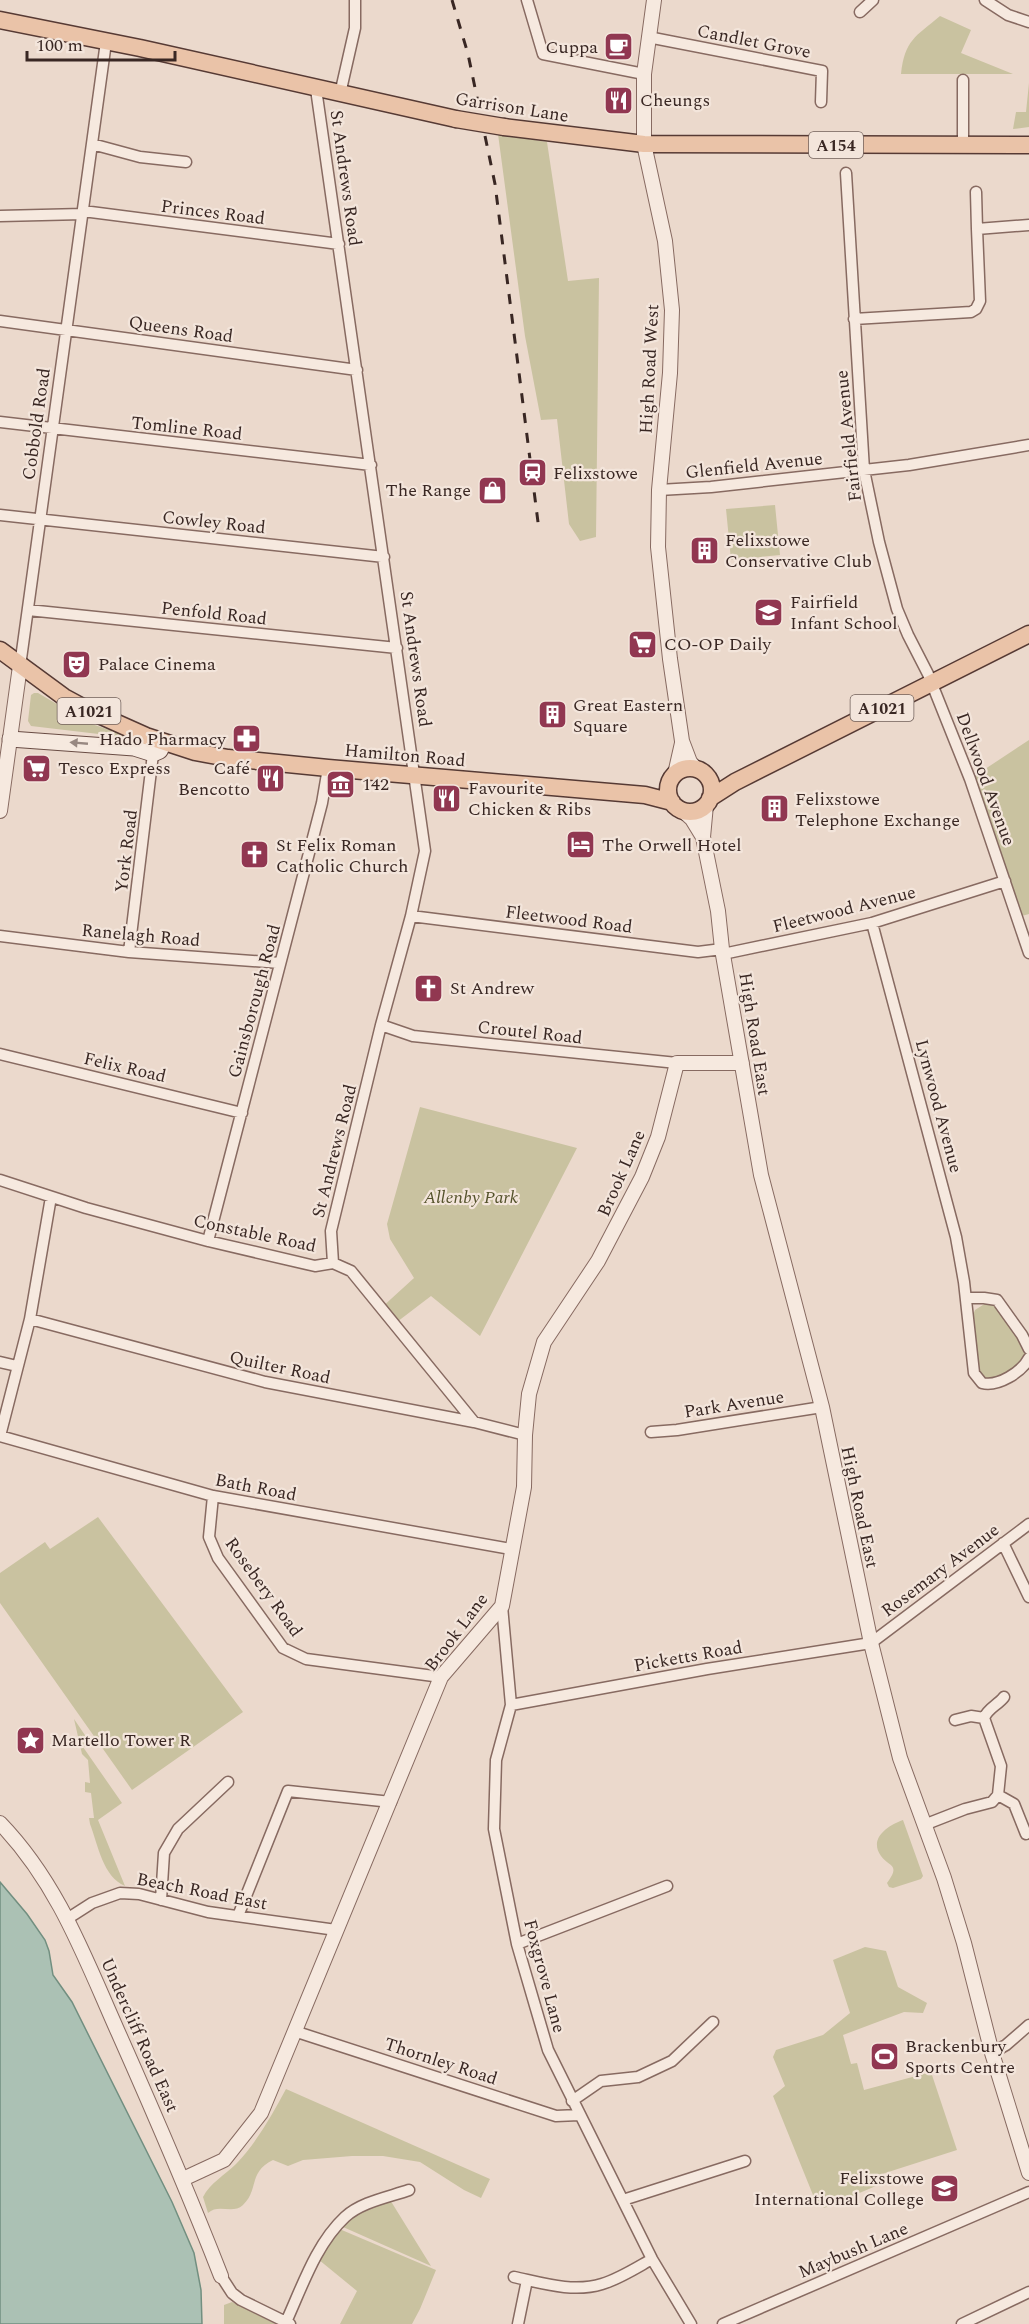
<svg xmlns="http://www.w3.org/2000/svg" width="1029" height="2324" font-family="Spectral,serif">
<rect width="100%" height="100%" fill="#ebd9cc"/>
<path fill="#c9c2a0" d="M940 16 971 30 961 53 1013 74H901C905 40 915 37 940 16Z
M1029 83V127L1013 129 1016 112H1026Z
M498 134 547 142 568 281 599 278 596 537 580 541 569 524 557 419 541 420 525 336Z
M775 505 780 555 731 560 726 509Z
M34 693H38L89 723 124 735V737L31 726 28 721 31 695Z
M1029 740V914L1018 917 970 779Z
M420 1107 577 1148 480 1336 431 1296 393 1325 380 1309 414 1278 390 1239 387 1224Z
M986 1303 997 1304 1026 1351 1023 1363 997 1379 985 1380 977 1374 972 1318 975 1310Z
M98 1517 243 1712 132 1790 0 1603V1573L45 1542 50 1549Z
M74 1719 91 1744 85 1737 81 1740 87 1746 83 1747 122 1803 98 1820 125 1886C103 1877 98 1845 90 1824L89 1818H94L91 1793 85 1792V1782L90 1783 88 1760 82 1754Z
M903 1820 923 1876 921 1879 893 1888 889 1887 887 1883C901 1864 889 1867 881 1856 868 1838 889 1825 903 1820Z
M865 1947 886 1951 898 1987 927 2003 923 2013 904 2012 843 2035 851 2064 857 2063 864 2090 931 2072 957 2150 882 2174 883 2183 824 2208 813 2195 773 2096 785 2086 773 2057 776 2050 823 2035 850 2013 833 1960Z
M286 2089 490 2179 481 2198 464 2190 420 2162 383 2156H352L303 2160 288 2166 273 2160C248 2172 259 2190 243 2205 232 2215 219 2203 208 2213L203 2197C210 2183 225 2175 236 2164 257 2142 272 2115 286 2089Z
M386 2198 392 2203 431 2266 334 2223Z
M330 2225 436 2270 420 2309 412 2324H340L357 2291 313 2255Z
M232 2302 274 2323 275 2324H224V2305Z"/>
<path fill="#abc1b4" stroke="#728f80" stroke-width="1.5" d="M0 1882 27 1914 45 1940 49 1951 53 1975 72 2002 172 2202 194 2253 201 2290 202 2324H0Z"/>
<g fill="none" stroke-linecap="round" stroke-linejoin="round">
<defs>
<path id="minor" d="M527 0 543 54 644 74
M985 0 1008 15 1029 22
M860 12 873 0
M648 37 822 71 821 102
M963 80V144
M316 89 425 851 411 916 381 1025 331 1231 333 1263
M340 94 355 28V0
M92 144 140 157 186 162
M846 173 864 470 879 542 897 609 908 635 928 674 970 779 1029 953
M976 192 977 229
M83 211 339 244
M0 216 83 214
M854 319 971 312 976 309 980 301 977 229 1029 225
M0 321 357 370
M0 422 371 465
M659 490 711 487 909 465 1029 445
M0 515 384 557
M28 610 397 648
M20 666 106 42
M411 916 698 952 722 949
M872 923 956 1237 964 1282 974 1373 982 1383C998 1387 1022 1372 1029 1358
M0 936 129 952 280 963
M129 952 153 754
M723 954 872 923 1005 881
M381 1025 413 1036 677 1063
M0 1054 242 1113
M0 1180 86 1208 208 1241 315 1266 333 1263 351 1271 474 1422
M208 1241 322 803 328 768
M966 1298H984L997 1300 1022 1335 1029 1349
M30 1319 265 1382 474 1422 525 1435
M0 1362 17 1366
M651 1432 677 1430 822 1407
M0 1436 213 1496 511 1549
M0 1436 30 1319 51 1197
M213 1496 209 1537 218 1558 283 1648 306 1659 441 1677
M1003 1543 1029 1597
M502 1606 511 1705 496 1760 494 1829 517 1944 548 2050 652 2259 691 2324
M511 1705 707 1669 871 1643 1029 1524
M955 1720 971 1716 984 1718
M998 1795 1014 1804 1026 1834
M924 1825 965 1809 992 1802 998 1795 1001 1766 984 1718C988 1708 998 1705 1004 1697
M161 1900 164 1853 178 1829 228 1782
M238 1916 288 1791 391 1802
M67 1919 92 1903 120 1893 139 1894 208 1912 336 1930
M517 1944 667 1886
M294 2031 556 2116 579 2115
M992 2053 1006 2045 1029 2025
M572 2101 601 2081 638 2077 672 2061 713 2022
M623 2200 745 2161
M221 2276 232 2293 241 2300 290 2324
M514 2277C542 2283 573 2293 602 2284 619 2279 636 2268 652 2259
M286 2322C302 2287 316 2244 345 2217 361 2202 389 2197 409 2190
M518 2324 527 2280
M723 2324 1029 2192
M962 2324 1029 2292"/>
<path id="tertiary" d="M654 0 644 74V144L665 241 672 310 670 373 659 490 658 547 670 659 682 741 690 762 696 769
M675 774 682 743
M706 805 703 837 718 911 722 949 761 1175 822 1407 871 1643 900 1758 944 1878 964 1943 992 2053 1029 2173
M0 811 20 666
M683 811 692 819 703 837
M0 1823C58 1883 85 1958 118 2032 154 2113 189 2194 221 2276
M183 2179 224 2160 261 2113 441 1677 502 1606 524 1487 525 1435 529 1394 544 1342 598 1261 642 1177 658 1137 677 1063H742"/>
<path id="secondary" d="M10 739 134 748 153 754 160 751 164 743"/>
<path id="primary" d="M0 20 140 48 456 119
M504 127 644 144 1029 145
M0 650 64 697 90 711 146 736 195 752 228 758 328 768 645 795 672 802
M668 790a22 22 0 1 1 44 0a22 22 0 1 1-44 0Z
M710 798 735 782 1029 634"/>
</defs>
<use href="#minor" stroke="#876a61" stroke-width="13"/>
<use href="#tertiary" stroke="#876a61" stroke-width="16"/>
<use href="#secondary" stroke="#694c44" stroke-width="17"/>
<use href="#primary" stroke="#563a34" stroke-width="19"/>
<use href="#minor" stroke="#f6e9df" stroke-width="10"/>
<use href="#tertiary" stroke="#f6e9df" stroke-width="14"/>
<use href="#secondary" stroke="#f6e9df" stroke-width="15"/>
<use href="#primary" stroke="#eac3a8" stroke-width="16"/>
<path stroke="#392723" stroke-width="3" stroke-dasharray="10 10" stroke-linecap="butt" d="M452 0 468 54 495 184 539 530"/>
<defs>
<path id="primary-bridge" d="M456 119 504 127"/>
</defs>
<use href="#primary-bridge" stroke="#563a34" stroke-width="19" stroke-linecap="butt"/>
<use href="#primary-bridge" stroke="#eac3a8" stroke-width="16"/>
</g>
<defs><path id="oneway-solid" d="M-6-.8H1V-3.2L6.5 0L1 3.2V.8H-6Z" transform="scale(1.5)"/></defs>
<use fill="#988881" href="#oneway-solid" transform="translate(79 743) rotate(-175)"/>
<defs>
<symbol id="cafe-square" viewBox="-11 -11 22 22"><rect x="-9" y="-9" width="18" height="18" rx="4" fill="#913751" stroke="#f3e5db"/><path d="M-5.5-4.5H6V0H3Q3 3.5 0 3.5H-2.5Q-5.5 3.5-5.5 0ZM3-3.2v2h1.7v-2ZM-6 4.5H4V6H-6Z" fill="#fff"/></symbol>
<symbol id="restaurant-square" viewBox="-11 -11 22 22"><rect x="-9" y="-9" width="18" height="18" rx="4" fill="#913751" stroke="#f3e5db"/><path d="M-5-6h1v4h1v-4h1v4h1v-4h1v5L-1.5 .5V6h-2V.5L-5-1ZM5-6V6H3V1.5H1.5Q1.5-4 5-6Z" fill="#fff"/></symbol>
<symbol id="station-square" viewBox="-11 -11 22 22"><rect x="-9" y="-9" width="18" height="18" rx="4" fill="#913751" stroke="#f3e5db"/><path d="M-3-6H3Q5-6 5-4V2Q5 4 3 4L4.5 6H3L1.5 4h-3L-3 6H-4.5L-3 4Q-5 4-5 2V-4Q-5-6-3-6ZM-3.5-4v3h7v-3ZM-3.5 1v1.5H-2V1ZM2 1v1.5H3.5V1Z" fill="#fff"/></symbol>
<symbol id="shop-square" viewBox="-11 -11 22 22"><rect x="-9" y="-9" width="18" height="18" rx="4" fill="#913751" stroke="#f3e5db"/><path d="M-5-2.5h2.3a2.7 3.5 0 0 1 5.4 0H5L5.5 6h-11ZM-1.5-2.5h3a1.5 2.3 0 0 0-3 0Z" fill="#fff"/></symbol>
<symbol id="building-square" viewBox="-11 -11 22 22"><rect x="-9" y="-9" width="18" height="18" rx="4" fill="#913751" stroke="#f3e5db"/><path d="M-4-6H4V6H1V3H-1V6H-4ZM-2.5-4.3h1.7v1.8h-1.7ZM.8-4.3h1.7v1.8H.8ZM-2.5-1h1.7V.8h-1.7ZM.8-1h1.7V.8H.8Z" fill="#fff"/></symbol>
<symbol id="school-square" viewBox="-11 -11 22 22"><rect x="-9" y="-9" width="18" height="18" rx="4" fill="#913751" stroke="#f3e5db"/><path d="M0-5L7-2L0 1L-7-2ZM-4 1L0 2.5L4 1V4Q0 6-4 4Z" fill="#fff"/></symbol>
<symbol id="supermarket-square" viewBox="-11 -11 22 22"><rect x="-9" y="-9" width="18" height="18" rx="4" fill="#913751" stroke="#f3e5db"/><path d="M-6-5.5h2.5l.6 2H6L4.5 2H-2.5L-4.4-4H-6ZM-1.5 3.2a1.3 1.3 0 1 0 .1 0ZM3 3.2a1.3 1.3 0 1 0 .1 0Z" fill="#fff"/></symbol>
<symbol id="theatre-square" viewBox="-11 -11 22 22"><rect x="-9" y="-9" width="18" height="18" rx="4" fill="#913751" stroke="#f3e5db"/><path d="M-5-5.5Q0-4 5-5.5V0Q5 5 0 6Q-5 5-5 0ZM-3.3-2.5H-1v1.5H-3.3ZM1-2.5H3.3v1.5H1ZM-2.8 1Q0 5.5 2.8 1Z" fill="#fff"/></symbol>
<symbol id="pharmacy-square" viewBox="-11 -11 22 22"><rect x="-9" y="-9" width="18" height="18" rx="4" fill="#913751" stroke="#f3e5db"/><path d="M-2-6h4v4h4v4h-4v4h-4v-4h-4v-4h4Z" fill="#fff"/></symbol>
<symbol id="museum-square" viewBox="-11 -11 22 22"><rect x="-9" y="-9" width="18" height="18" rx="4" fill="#913751" stroke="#f3e5db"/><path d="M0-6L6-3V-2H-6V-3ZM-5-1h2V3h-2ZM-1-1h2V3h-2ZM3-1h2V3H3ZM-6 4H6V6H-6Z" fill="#fff"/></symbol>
<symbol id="hotel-square" viewBox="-11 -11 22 22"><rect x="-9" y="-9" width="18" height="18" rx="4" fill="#913751" stroke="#f3e5db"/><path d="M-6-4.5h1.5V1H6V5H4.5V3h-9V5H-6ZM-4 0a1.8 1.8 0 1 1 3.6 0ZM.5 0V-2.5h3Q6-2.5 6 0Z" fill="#fff"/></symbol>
<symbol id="church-square" viewBox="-11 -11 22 22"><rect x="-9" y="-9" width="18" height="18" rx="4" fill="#913751" stroke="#f3e5db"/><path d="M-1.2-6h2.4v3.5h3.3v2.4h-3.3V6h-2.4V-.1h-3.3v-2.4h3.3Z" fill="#fff"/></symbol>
<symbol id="sight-square" viewBox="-11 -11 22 22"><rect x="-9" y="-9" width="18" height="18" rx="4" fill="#913751" stroke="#f3e5db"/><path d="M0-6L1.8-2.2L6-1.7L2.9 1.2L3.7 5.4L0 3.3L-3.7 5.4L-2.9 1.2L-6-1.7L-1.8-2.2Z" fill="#fff"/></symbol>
<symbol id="stadium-square" viewBox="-11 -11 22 22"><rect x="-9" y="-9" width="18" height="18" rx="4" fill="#913751" stroke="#f3e5db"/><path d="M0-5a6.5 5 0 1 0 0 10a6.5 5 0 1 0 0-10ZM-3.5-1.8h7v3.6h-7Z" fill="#fff"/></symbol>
</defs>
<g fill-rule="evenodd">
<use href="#cafe-square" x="602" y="30" width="33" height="33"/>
<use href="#restaurant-square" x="602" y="84" width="33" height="33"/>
<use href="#station-square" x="516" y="456" width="33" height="33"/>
<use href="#shop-square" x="476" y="474" width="33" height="33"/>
<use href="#building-square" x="688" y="534" width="33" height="33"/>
<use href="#school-square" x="752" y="596" width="33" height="33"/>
<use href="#supermarket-square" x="626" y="628" width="33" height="33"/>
<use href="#theatre-square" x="60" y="648" width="33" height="33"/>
<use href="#building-square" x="536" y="698" width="33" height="33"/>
<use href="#pharmacy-square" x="230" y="722" width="33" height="33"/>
<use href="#supermarket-square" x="20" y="752" width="33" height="33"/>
<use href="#restaurant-square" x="254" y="762" width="33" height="33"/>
<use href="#museum-square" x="324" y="768" width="33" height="33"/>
<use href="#restaurant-square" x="430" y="782" width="33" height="33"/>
<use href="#building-square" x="758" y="792" width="33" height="33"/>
<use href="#hotel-square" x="564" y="828" width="33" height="33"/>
<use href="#church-square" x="238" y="838" width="33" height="33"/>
<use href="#church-square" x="412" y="972" width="33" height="33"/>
<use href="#sight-square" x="14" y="1724" width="33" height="33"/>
<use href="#stadium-square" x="868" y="2040" width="33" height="33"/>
<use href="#school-square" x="928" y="2172" width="33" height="33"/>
</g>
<g text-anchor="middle" stroke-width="4.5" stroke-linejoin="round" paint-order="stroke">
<g fill="#f3e5db" stroke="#71605a" stroke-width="1.5">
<rect x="809" y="132" width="54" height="26" rx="4.5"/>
<rect x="850.5" y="695" width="63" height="26" rx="4.5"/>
<rect x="57.5" y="698" width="63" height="26" rx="4.5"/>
</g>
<g font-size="16" font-weight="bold" fill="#392723">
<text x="836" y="151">A154</text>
<text x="882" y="714">A1021</text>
<text x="89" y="717">A1021</text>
</g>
<g font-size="18" fill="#392723" stroke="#f3e5db">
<text transform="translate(754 41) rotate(11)" y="6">Candlet Grove</text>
<text transform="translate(512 107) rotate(9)" y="6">Garrison Lane</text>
<text transform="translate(346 178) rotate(82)" y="6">St Andrews Road</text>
<text transform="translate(213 212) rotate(7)" y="6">Princes Road</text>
<text transform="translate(181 329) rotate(8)" y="6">Queens Road</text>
<text transform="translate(649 369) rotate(-87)" y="6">High Road West</text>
<text transform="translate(36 424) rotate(-82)" y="6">Cobbold Road</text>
<text transform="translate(187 428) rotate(6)" y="6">Tomline Road</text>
<text transform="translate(848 436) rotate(-96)" y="6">Fairfield Avenue</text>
<text transform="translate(754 465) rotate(-6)" y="6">Glenfield Avenue</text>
<text transform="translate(214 522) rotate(6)" y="6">Cowley Road</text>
<text transform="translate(214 613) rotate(6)" y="6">Penfold Road</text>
<text transform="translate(416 659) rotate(82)" y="6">St Andrews Road</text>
<text transform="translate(405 755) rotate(5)" y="6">Hamilton Road</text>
<text transform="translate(986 779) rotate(70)" y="6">Dellwood Avenue</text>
<text transform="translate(126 851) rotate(-83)" y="6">York Road</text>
<text transform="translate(844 909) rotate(-14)" y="6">Fleetwood Avenue</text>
<text transform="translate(569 919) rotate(7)" y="6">Fleetwood Road</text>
<text transform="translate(141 935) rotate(5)" y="6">Ranelagh Road</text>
<text transform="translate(254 1001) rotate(-75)" y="6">Gainsborough Road</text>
<text transform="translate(530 1032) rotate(6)" y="6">Croutel Road</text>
<text transform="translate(755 1034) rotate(81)" y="6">High Road East</text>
<text transform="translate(125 1067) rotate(13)" y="6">Felix Road</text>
<text transform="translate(939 1106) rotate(75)" y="6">Lynwood Avenue</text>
<text transform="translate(334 1151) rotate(-76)" y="6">St Andrews Road</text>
<text transform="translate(621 1173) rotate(-66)" y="6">Brook Lane</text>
<text transform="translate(255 1233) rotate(12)" y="6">Constable Road</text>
<text transform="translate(280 1367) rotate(12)" y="6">Quilter Road</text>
<text transform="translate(734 1404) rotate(-9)" y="6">Park Avenue</text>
<text transform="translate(256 1487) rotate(11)" y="6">Bath Road</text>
<text transform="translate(860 1507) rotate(78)" y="6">High Road East</text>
<text transform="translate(940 1570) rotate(-37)" y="6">Rosemary Avenue</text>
<text transform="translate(264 1587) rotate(54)" y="6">Rosebery Road</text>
<text transform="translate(456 1632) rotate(-53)" y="6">Brook Lane</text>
<text transform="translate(688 1656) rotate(-10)" y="6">Picketts Road</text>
<text transform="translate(202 1891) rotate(11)" y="6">Beach Road East</text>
<text transform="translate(545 1976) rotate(75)" y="6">Foxgrove Lane</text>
<text transform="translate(140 2035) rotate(66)" y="6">Undercliff Road East</text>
<text transform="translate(441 2061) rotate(18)" y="6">Thornley Road</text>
<text transform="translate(853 2250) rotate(-23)" y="6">Maybush Lane</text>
</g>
<g font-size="18" fill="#392723" stroke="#f3e5db" text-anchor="start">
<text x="598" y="53" text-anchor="end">Cuppa</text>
<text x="640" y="106">Cheungs</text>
<text x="553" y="479">Felixstowe</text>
<text x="471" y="496" text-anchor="end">The Range</text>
<text x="725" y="546">Felixstowe<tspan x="725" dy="21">Conservative Club</tspan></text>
<text x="790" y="608">Fairfield<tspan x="790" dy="21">Infant School</tspan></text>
<text x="664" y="650">CO-OP Daily</text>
<text x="98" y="670">Palace Cinema</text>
<text x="573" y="711">Great Eastern<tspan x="573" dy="21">Square</tspan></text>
<text x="226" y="745" text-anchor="end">Hado Pharmacy</text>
<text x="58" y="774">Tesco Express</text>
<text x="250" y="774" text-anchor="end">Café<tspan x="250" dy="21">Bencotto</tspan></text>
<text x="362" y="790">142</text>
<text x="468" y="794">Favourite<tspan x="468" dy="21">Chicken &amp; Ribs</tspan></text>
<text x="795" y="805">Felixstowe<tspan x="795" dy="21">Telephone Exchange</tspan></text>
<text x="276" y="851">St Felix Roman<tspan x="276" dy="21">Catholic Church</tspan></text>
<text x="602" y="851">The Orwell Hotel</text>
<text x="450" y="994">St Andrew</text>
<text x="51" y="1746">Martello Tower R</text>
<text x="905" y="2052">Brackenbury<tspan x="905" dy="21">Sports Centre</tspan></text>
<text x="924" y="2184" text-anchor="end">Felixstowe<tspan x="924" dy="21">International College</tspan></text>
</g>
<g font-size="18" font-style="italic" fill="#54522b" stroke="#f3e5db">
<text x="471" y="1203">Allenby Park</text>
</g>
</g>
<path d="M27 51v9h148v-9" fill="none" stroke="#392723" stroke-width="3"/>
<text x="36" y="51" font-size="18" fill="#392723" stroke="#f3e5db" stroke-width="4.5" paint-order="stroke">100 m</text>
</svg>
